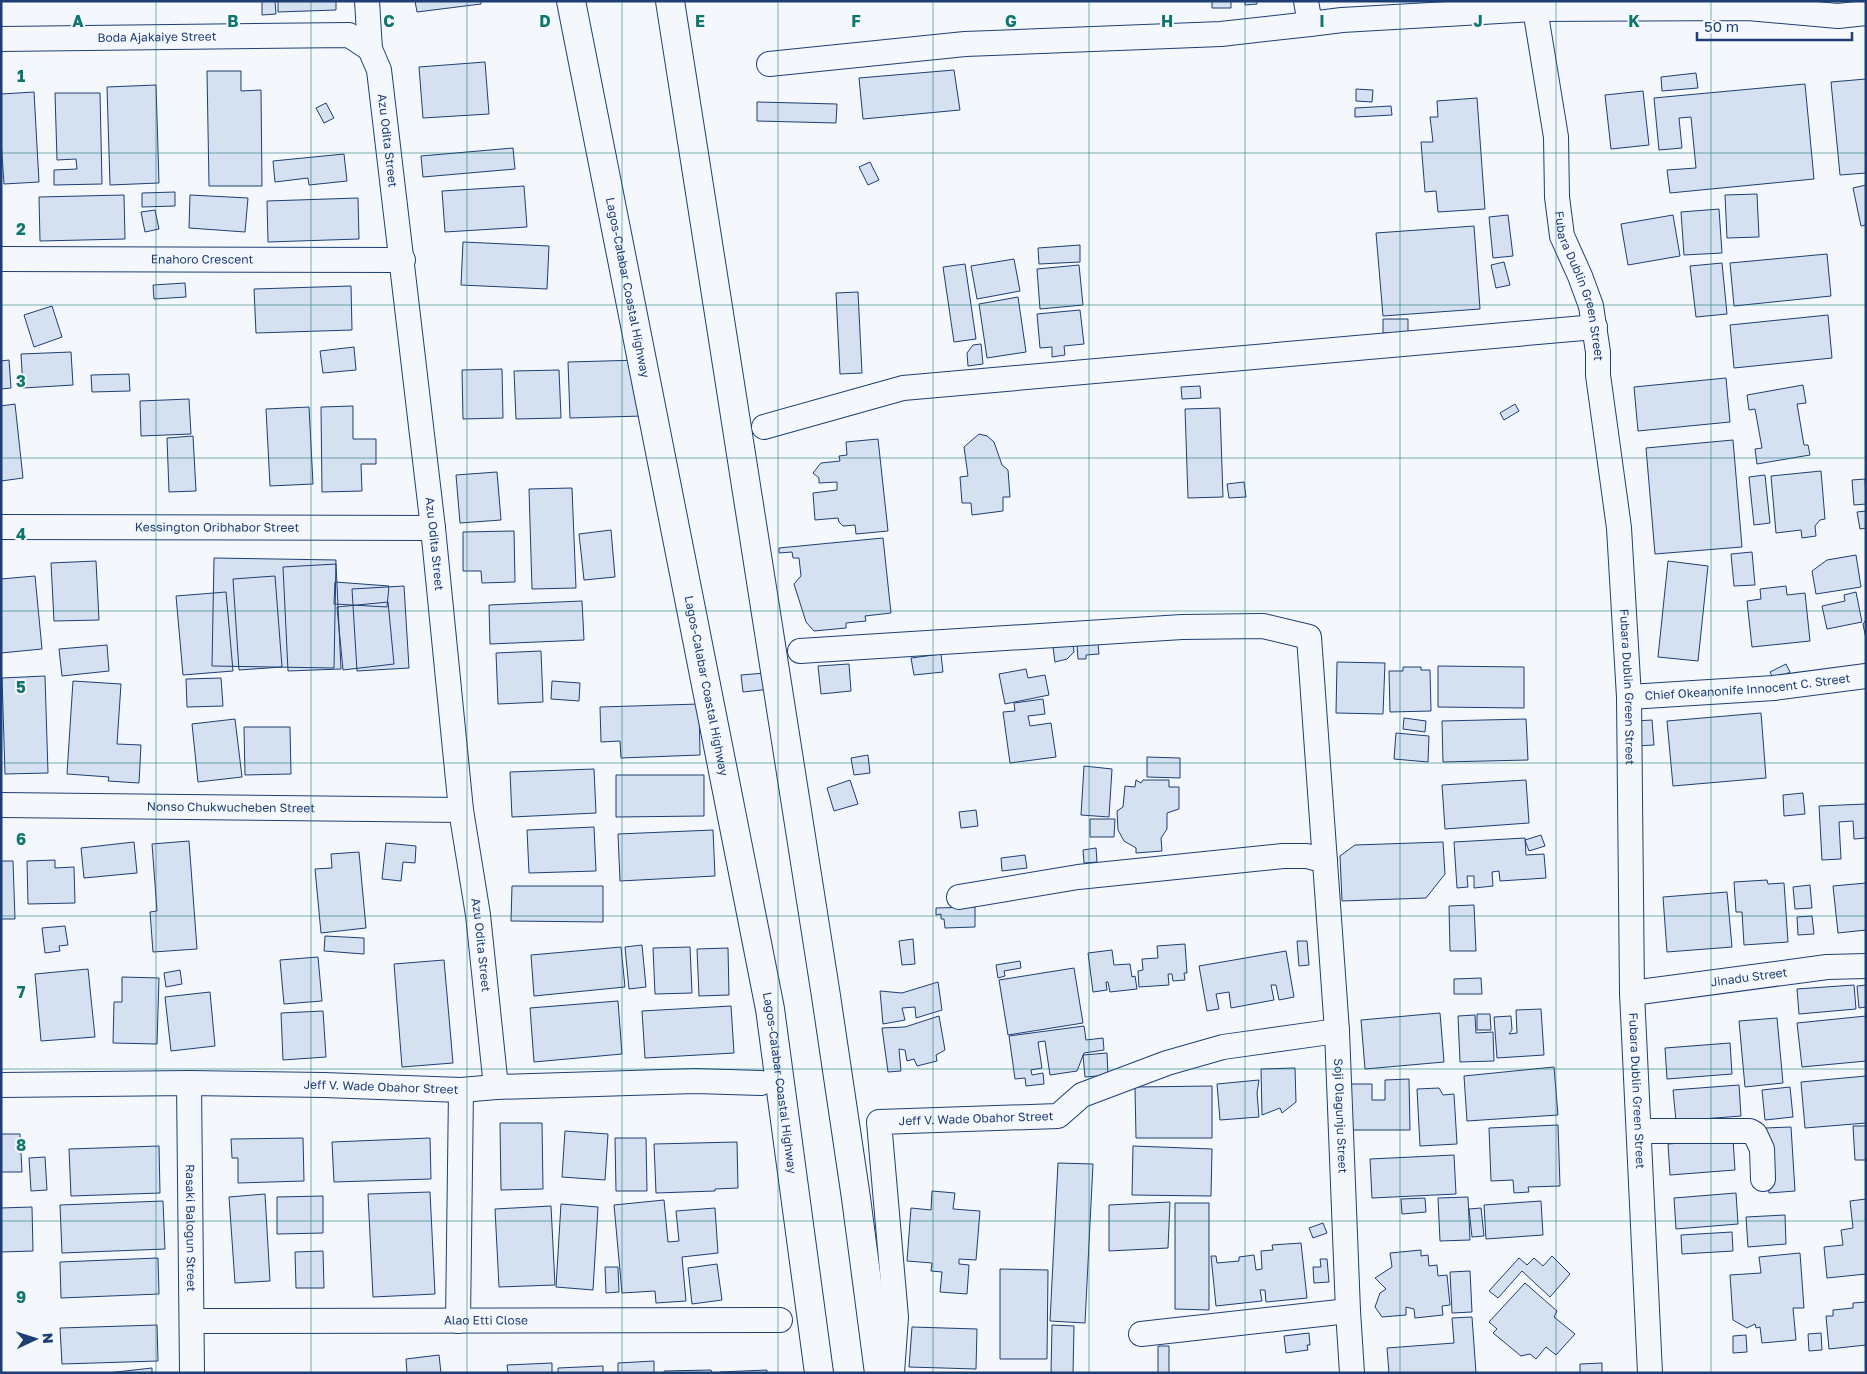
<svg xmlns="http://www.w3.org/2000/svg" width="1867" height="1374" font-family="'Golos Text',sans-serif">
<rect width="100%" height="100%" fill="#f4f7fb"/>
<path fill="#d5e0f0" stroke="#1d3f73" d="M262 1H275L276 14 262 15Z
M278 1H336V10L278 12Z
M415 1H481V4L417 12Z
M1212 1H1231V8H1212Z
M1245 1H1257V4L1245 5Z
M485 62 489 114 423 118 419 67Z
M954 70 960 110 863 119 859 78Z
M207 71H241V91L261 90 262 186H209Z
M1696 73 1698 88 1662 91 1661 77Z
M1866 79V173L1840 175 1831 82Z
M1805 84 1814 179 1670 193 1667 170 1696 168 1691 117 1679 118 1682 148 1659 150 1654 98Z
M156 85 159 183 110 185 107 87Z
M1356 89 1373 90 1372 102 1356 101Z
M1643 91 1649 145 1611 149 1605 95Z
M34 92 39 182 4 184 1 140V94Z
M55 93H100L102 184 54 185V170L77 169 76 159 57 160Z
M1477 98 1485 209 1438 212 1436 191 1425 192 1421 142H1433L1430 117H1438L1437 101Z
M757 102 837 104 836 123 757 121Z
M326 103 334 118 324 123 316 108Z
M1391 106 1392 115 1355 117V108Z
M513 148 515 169 423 177 421 156Z
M344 154 347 181 309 185 308 178 275 182 273 161Z
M870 162 879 180 868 185 859 167Z
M1866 185V225L1861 226 1853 188Z
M524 186 527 227 445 232 442 191Z
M175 192V206L142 207V193Z
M1757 194 1759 237 1727 238 1725 195Z
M124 195 125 239 40 241 39 197Z
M190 195 248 198 245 232 189 228Z
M358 198 359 239 268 242 267 201Z
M1719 209 1722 253 1684 255 1681 212Z
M155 210 159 229 145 232 141 212Z
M1508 215 1513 256 1493 258 1489 217Z
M1673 215 1680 256 1628 265 1621 224Z
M1474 226 1480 309 1383 316 1376 233Z
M463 242 549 246 547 289 461 285Z
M1080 245V262L1039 264 1038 248Z
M1827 254 1831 296 1734 306 1730 263Z
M1014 259 1020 291 977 299 971 266Z
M1504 262 1510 285 1496 288 1491 265Z
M1722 263 1727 314 1696 317 1690 266Z
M965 264 976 339 954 342 943 267Z
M1079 265 1083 305 1040 309 1037 269Z
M185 283 186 297 154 299 153 285Z
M351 286 352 330 256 333 254 289Z
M858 292 862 373 840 374 836 293Z
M1018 297 1026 352 987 358 979 304Z
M52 306 62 337 34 347 24 315Z
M1080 310 1084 344 1064 346 1065 355 1052 357V347L1040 348 1037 314Z
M1828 315 1832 358 1734 368 1730 325Z
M1383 319H1408V333H1383Z
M981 344 983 364 968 366 967 353 973 345Z
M354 347 356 370 323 373 320 351Z
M71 352 73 385 23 388 21 354Z
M9 360 11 388 1 389V361Z
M641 360 643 416 570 418 568 362Z
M502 369 503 418 463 419 462 370Z
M559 370 561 418 516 419 514 371Z
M129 374 130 391 92 392 91 375Z
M1726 378 1730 422 1638 431 1634 387Z
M1803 385 1806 403 1797 404 1804 445H1808L1810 455 1757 464 1755 449 1762 448 1755 409 1749 410 1747 395Z
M1200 386 1201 398 1182 399 1181 387Z
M189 399 191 434 141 436 140 401Z
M15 404 23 478 1 481V406Z
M1515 404 1519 411 1504 420 1500 413Z
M353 406V439H376V464H361L362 491 322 492 321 407Z
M309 407 313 484 270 486 266 409Z
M1220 408 1223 497 1188 498 1185 409Z
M979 434 987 436 994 442 1002 465 1008 470 1010 497H1003V511L972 515 971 503H962L960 477 968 476 964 447Z
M193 436 196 491 169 492 167 438Z
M878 439 888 531 856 534 855 525 843 526 839 522 838 518 815 520 813 493 837 490V482L819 483V478L813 473 821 463 840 461 839 456 847 455 846 442Z
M1733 440 1742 547 1655 554 1646 448Z
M1821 471 1825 519 1820 520 1815 526 1816 536 1802 538 1801 530 1776 533 1771 476Z
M497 472 501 520 460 523 456 475Z
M1765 475 1770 523 1754 525 1749 477Z
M1865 479 1866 504 1854 505 1852 480Z
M1244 482 1246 497 1229 498 1227 484Z
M572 488 576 588 532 589 529 489Z
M1866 511V528L1860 529 1857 512Z
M611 530 615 577 584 580 579 534Z
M514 531 515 582 482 583 481 571H463V532Z
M883 538 891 613 865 616 866 621 846 623V628L814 631 806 622 794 584 801 576 799 558H793L792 552 779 553V548Z
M1752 552 1755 585 1734 586 1731 554Z
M1856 555 1861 587 1816 594 1812 571 1827 560Z
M214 558 336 560 334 668 212 666Z
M96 561 99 620 54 621 51 563Z
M1668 561 1708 566 1698 661 1658 657Z
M336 564 341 669 288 671 283 567Z
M35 576 42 649 1 653V579Z
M275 576 282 667 239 670 233 579Z
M335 582 389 586 387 607 334 604Z
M404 586 409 668 357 671 352 589Z
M1786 586 1787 595 1805 593 1810 641 1752 647 1747 601 1761 599 1760 589Z
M226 592 233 671 183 675 176 596Z
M1856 592 1862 622 1827 629 1822 606 1845 601 1844 595Z
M582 601 584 640 490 644 489 605Z
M388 602 394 664 343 670 337 607Z
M1866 620V639L1863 624Z
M1073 644 1074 652 1067 659 1055 662 1053 647Z
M1098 644 1099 654 1086 655V659H1078L1077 645Z
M107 645 109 671 62 676 59 649Z
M541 651 543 702 498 704 496 653Z
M941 654 943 672 914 675 911 658Z
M1337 662 1385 663 1383 714 1336 713Z
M849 664 851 691 821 694 818 666Z
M1786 664 1790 672 1774 680 1770 672Z
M1438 666 1524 667V708L1438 707Z
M1403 667H1421V670H1430L1431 711 1390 712 1389 671H1403Z
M1026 669 1028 678 1045 675 1049 695 1005 704 999 674Z
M789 671 790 687 743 692 741 675Z
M45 676 48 773 5 774 2 678Z
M221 678 223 706 187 707 186 679Z
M73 681 121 684 117 744 141 745 139 783 108 781 109 777 67 774Z
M552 681 580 683 579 701 551 699Z
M1043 699 1045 714 1028 716 1030 726 1051 723 1056 757 1010 763 1003 712 1015 711 1014 703Z
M699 704 700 755 621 758 620 741 601 742 600 707Z
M1761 713 1766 778 1673 786 1667 721Z
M1404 718 1426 721 1425 732 1403 729Z
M235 719 242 777 198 782 192 724Z
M1526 719 1528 760 1443 762 1442 721Z
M1652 720 1654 745 1637 746 1635 721Z
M244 727H290L291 774 245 775Z
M1396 733 1429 736 1428 762 1394 759Z
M868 755 870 773 854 775 851 758Z
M1147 757 1180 758V778L1147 777Z
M1084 766 1112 769 1109 817 1081 815Z
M594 769 596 813 512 817 510 772Z
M616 775H704V816L616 817Z
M850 780 858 804 834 811 827 788Z
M1136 780 1141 783 1143 780H1169V787H1179V809L1167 813V829L1161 838 1162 851 1136 853V848L1124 841 1118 830 1117 811 1123 807 1125 786 1135 787Z
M1526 780 1529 823 1445 829 1442 785Z
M1803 793 1805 814 1784 816 1783 795Z
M1866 804V838L1854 839 1853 821 1839 822 1841 859 1822 860 1819 806Z
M976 810 978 826 961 828 959 812Z
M1090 819H1115L1114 837H1090Z
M594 827 596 871 529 873 527 830Z
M713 830 715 876 620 881 618 834Z
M1541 835 1545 846 1529 851 1525 840Z
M1525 838 1526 855 1544 854 1546 878 1500 881 1499 871 1492 872 1493 886 1474 888V876H1467L1468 887 1457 888 1454 842Z
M189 841 197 949 153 952 150 912 157 911 152 844Z
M134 842 137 873 84 878 81 848Z
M1443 842 1445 874 1426 898 1342 901 1340 856 1355 845Z
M386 843 416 846 415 863 403 862 401 881 382 879Z
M1096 848 1097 862 1084 863 1083 850Z
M359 852 366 928 321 933 315 869 332 868 331 854Z
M1025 855 1027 868 1002 871 1001 858Z
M55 860V868L74 867 75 903 28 904 27 861Z
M1 861H13L15 919H1Z
M1767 880 1768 884 1784 883 1788 942 1744 945 1742 912H1736L1734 882Z
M1866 883V930L1838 933 1833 886Z
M1810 885 1812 908 1795 909 1793 887Z
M512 886H603V922L511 921Z
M1727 892 1732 947 1667 952 1663 897Z
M1474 905 1476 951H1450L1449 906Z
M975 907V927L945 928 944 919H941V914L936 915V908Z
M1812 916 1814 934 1798 935 1797 917Z
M65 926 68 945 59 946 60 951 45 953 42 928Z
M325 936 364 938V954L324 951Z
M913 939 915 964 902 965 899 941Z
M1297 941H1307L1309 965 1299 966Z
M1185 944 1187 973H1184L1185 980 1173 981 1172 974H1168L1169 985 1139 987 1138 971 1143 970 1142 959 1158 958 1157 946Z
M642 945 646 987 629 989 625 947Z
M621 947 625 987 534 996 531 955Z
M690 947 692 993 655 994 653 948Z
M728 948 729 995 699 996 697 949Z
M1112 950 1114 965 1130 964 1132 977 1135 976 1137 989 1110 992 1108 982H1106L1107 990 1093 992 1088 953Z
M1286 951 1294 997 1279 1000 1276 985H1271L1274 1000 1231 1008 1229 992 1216 994 1219 1009 1207 1011 1199 966Z
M318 957 322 1001 284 1004 280 960Z
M444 960 453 1063 402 1067 394 964Z
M1020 961 1021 968 1004 971 1005 976 998 978 996 965Z
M1074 968 1083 1023 1008 1035 999 980Z
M88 969 95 1037 41 1041 35 974Z
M180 970 182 984 166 987 164 973Z
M122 977 159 978 157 1044 113 1043 114 1002H122Z
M1481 978 1482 994H1454V979Z
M938 982 942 1010 916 1018 915 1007 902 1008 905 1020 883 1024 880 991 902 993Z
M1854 985 1856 1009 1799 1014 1797 989Z
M1866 985V1007L1859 1008 1857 986Z
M210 992 215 1046 171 1051 165 997Z
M618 1001 622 1054 534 1062 530 1008Z
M731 1006 734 1053 645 1058 642 1011Z
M1541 1009 1544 1055 1497 1058 1494 1017 1511 1016 1512 1030 1509 1034 1517 1033 1516 1010Z
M323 1011 326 1057 283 1060 281 1013Z
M1440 1013 1444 1062 1365 1069 1361 1020Z
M1477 1014H1490L1491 1030H1477Z
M1475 1015 1476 1033 1493 1032 1494 1061 1460 1062 1458 1016Z
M939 1016 945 1050 936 1055 937 1061 917 1066 914 1059 907 1061 905 1050 899 1049 901 1071 888 1072 882 1028 905 1027Z
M1866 1016V1061L1802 1067 1797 1023Z
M1777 1018 1783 1083 1745 1087 1739 1021Z
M1084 1026 1086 1040 1103 1038 1104 1050 1084 1053 1077 1071 1050 1075 1045 1041 1038 1042 1042 1068 1031 1070 1032 1075 1043 1073 1044 1084 1026 1086 1025 1078 1015 1079 1009 1036Z
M1730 1043 1732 1074 1667 1079 1665 1048Z
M1107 1053 1108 1075 1085 1077 1083 1055Z
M1554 1067 1558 1115 1467 1121 1464 1076Z
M1295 1068 1296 1102 1282 1113 1280 1108 1262 1115 1261 1069Z
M1866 1076V1123L1805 1128 1801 1082Z
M1409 1079 1410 1130H1349L1348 1084H1372V1100H1385V1080Z
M1259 1080 1257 1093 1259 1117 1220 1120 1217 1084Z
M1739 1085 1741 1116 1676 1121 1673 1090Z
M1212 1086V1138H1136L1135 1087Z
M1790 1087 1793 1117 1765 1120 1762 1090Z
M1439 1088 1443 1095 1454 1094 1457 1144 1420 1146 1417 1089Z
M500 1123H542L543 1189 501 1190Z
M1558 1125 1560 1186 1528 1187 1529 1192 1514 1193 1513 1180 1491 1181 1489 1128Z
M1853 1126H1866V1160H1855Z
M1791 1127 1795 1191 1769 1193 1765 1128Z
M565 1131 608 1134 605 1180 562 1177Z
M1 1134H20L22 1172H1Z
M303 1138 304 1181 238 1183V1158H232L231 1139Z
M430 1138 431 1179 334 1182 332 1142Z
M615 1138H646L647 1191H616Z
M1733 1139 1735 1170 1670 1175 1668 1144Z
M737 1142 738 1188 715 1189V1191L656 1193 654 1144Z
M159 1146 160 1193 71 1196 69 1149Z
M1133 1146 1212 1149 1211 1196 1132 1195Z
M1454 1155 1456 1194 1372 1198 1370 1159Z
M45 1157 47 1190 31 1191 29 1158Z
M1058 1163 1093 1164 1085 1323 1050 1321Z
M932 1191 955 1193 953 1209 980 1211 976 1260 959 1259V1264L969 1265 967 1294 940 1292 942 1272 931 1271 932 1263 907 1261 911 1208 931 1210Z
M430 1192 435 1294 373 1297 368 1194Z
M1736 1193 1738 1224 1676 1229 1674 1198Z
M265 1194 270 1281 235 1283 229 1197Z
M323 1196V1233L277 1234V1197Z
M1468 1197 1470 1240 1440 1241 1438 1198Z
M1425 1198 1426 1212 1402 1214 1401 1199Z
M1866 1199V1274L1827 1278 1824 1247 1843 1245 1841 1230 1853 1228 1850 1201Z
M664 1200 668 1242 679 1241 676 1211 715 1208 718 1253 682 1257 686 1301 656 1303 655 1291 622 1293 614 1205Z
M163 1201 165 1249 62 1253 60 1205Z
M1541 1201 1543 1235 1486 1239 1484 1205Z
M1170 1202 1168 1248 1109 1251V1205Z
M1175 1203H1209V1310L1175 1309Z
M561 1204 598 1207 593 1290 556 1287Z
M551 1206 555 1285 499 1287 495 1209Z
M32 1207 33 1251 1 1252V1208Z
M1481 1208 1484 1236 1472 1237 1469 1209Z
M1785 1215 1786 1244 1748 1247 1746 1217Z
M1323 1223 1327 1233 1313 1238 1309 1228Z
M1732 1232 1733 1251 1682 1254 1681 1235Z
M1301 1243 1307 1298 1266 1302 1265 1290H1260L1262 1301 1216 1306 1211 1256H1216L1217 1263 1239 1261V1257L1254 1255 1256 1270 1262 1269 1261 1251 1273 1250 1272 1245Z
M1421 1250V1256L1428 1255 1429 1266 1437 1265 1438 1276 1447 1275 1450 1305 1442 1306 1443 1315 1415 1318 1414 1309 1406 1307V1315L1382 1317 1375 1307 1380 1293 1386 1289 1375 1278 1392 1267 1390 1253Z
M323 1251 324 1288H296L295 1252Z
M1800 1253 1804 1308H1793L1796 1340 1762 1343 1760 1327 1756 1328 1755 1324 1747 1328 1733 1320 1730 1275 1761 1273 1759 1257Z
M1552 1256 1570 1274 1550 1297 1522 1271 1498 1298 1489 1291 1519 1258 1527 1265 1534 1258 1543 1266Z
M158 1258 159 1294 61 1298 60 1262Z
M1320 1259H1327L1329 1282 1314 1283 1313 1267H1321Z
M717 1264 722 1300 692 1304 688 1268Z
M605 1267H618L619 1292 606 1293Z
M1000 1269 1048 1270 1047 1359H1000Z
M1470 1271 1472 1312 1452 1313 1450 1272Z
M1525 1283 1557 1311 1554 1317 1575 1334 1556 1355 1546 1347 1536 1359 1530 1354 1521 1356 1493 1333 1497 1329 1489 1322Z
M1866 1302V1345L1829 1349 1826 1316H1833V1310L1853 1308V1303Z
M1472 1317 1476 1373H1389L1387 1348 1454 1343 1452 1318Z
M157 1325 158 1361 62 1364 60 1328Z
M1052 1325 1074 1326 1073 1373H1051Z
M912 1327 977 1329 976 1369 909 1367Z
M1309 1333 1310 1345H1307L1308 1350 1286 1353 1284 1336Z
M1821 1333 1822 1350 1809 1351 1808 1334Z
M1746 1335 1747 1352 1733 1353V1336Z
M1158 1346H1169V1373H1158Z
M439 1355 441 1373H407L406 1359Z
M654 1361V1373H618V1363Z
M552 1363V1373H508L507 1365Z
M1602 1363V1373H1580V1364Z
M603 1366V1373H558V1368Z
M152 1368V1373H107Z
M711 1370 712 1373H664V1371Z
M767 1370V1373H721L720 1372Z"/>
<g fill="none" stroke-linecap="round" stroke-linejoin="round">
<defs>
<g id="minor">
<path id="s1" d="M367 1 370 49 379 70 433 528 461 810 478 915 496 1087"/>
<path d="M1306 1 1310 24 1342 20 1535 9 1748 8 1838 16 1866 13"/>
<path id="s2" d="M1535 9 1556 137 1557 197 1562 236 1580 276 1591 306 1598 352V375L1619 528 1629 697 1632 993 1650 1373"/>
<path id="s3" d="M1 39 349 35 370 49"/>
<path d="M769 64 965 44 1221 34 1310 24"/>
<path id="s4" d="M1 259 403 260"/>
<path d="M764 427 903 388 1595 327"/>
<path id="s5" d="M1 527 433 528"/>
<path id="s6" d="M800 651 1182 627 1263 626 1309 637 1337 1031 1348 1311 1352 1373"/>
<path id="s7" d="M1629 697 1774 688 1866 676"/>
<path id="s8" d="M1 805 461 810"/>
<path d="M959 897 1078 877 1205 864 1283 856H1307L1325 861"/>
<path id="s9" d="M1632 993 1827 967 1866 966"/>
<path id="s10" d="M189 1083 192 1373"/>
<path id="s11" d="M1 1085 189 1083 324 1085 461 1090 496 1087 695 1081 761 1083"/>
<path d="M1639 1131H1750L1755 1134 1762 1149 1763 1179"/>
<path id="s12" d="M192 1321 780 1320"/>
<path d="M458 1321 461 1090"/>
<path d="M1141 1334 1348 1311"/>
<path id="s13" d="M892 1373 896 1317 879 1122 1058 1116 1082 1095 1167 1063 1223 1047 1337 1031"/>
</g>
<g id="highway">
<path id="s14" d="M571 1 770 1009 819 1373"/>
<path d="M670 1 826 996 856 1198 879 1373"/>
</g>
</defs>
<use href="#minor" stroke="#1d3f73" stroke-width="26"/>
<use href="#highway" stroke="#1d3f73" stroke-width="30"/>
<use href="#minor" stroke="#f4f7fb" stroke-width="24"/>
<use href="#highway" stroke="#f4f7fb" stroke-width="28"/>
</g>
<path fill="none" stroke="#0f766e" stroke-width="1" stroke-opacity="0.55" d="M156 1V1373M311 1V1373M467 1V1373M622 1V1373M778 1V1373M933 1V1373M1089 1V1373M1245 1V1373M1400 1V1373M1556 1V1373M1711 1V1373M1 153H1866M1 305H1866M1 458H1866M1 611H1866M1 763H1866M1 916H1866M1 1069H1866M1 1221H1866"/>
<g text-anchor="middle" stroke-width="4" stroke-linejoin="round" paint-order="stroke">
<g font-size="12" fill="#1d3f73" stroke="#f4f7fb">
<text dy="4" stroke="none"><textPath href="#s3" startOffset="156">Boda Ajakaiye Street</textPath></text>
<text dy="4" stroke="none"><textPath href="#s1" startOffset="142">Azu Odita Street</textPath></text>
<text dy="4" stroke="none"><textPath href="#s4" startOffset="201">Enahoro Crescent</textPath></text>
<text dy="4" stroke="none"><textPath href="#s2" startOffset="282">Fubara Dublin Green Street</textPath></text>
<text dy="4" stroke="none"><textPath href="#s14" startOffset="292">Lagos-Calabar Coastal Highway</textPath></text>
<text dy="4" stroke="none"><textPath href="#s5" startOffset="216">Kessington Oribhabor Street</textPath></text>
<text dy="4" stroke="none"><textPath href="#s1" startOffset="548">Azu Odita Street</textPath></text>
<text dy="4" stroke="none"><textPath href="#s14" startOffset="698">Lagos-Calabar Coastal Highway</textPath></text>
<text dy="4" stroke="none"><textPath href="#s2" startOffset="688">Fubara Dublin Green Street</textPath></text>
<text dy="4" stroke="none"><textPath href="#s7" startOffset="119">Chief Okeanonife Innocent C. Street</textPath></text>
<text dy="4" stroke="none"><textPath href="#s8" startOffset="230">Nonso Chukwucheben Street</textPath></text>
<text dy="4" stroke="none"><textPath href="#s1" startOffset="952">Azu Odita Street</textPath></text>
<text dy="4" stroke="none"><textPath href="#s9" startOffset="118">Jinadu Street</textPath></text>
<text dy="4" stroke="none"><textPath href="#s14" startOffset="1102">Lagos-Calabar Coastal Highway</textPath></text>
<text dy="4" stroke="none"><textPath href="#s11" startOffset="380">Jeff V. Wade Obahor Street</textPath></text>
<text dy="4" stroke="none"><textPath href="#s2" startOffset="1092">Fubara Dublin Green Street</textPath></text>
<text dy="4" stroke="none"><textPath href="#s6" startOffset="991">Soji Olagunju Street</textPath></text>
<text dy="4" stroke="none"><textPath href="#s13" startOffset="349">Jeff V. Wade Obahor Street</textPath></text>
<text dy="4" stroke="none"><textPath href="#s10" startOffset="145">Rasaki Balogun Street</textPath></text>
<text dy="4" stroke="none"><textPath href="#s12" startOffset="294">Alao Etti Close</textPath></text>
</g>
</g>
<g font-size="16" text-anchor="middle" font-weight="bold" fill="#0f766e" stroke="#f4f7fb" stroke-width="4" stroke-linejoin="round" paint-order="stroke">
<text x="78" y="27">A</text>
<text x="233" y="27">B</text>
<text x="389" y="27">C</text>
<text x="545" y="27">D</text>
<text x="700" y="27">E</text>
<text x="856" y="27">F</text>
<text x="1011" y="27">G</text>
<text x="1167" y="27">H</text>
<text x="1322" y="27">I</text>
<text x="1478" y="27">J</text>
<text x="1634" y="27">K</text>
<text x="21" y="82">1</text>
<text x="21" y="235">2</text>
<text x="21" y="387">3</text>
<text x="21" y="540">4</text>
<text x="21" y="693">5</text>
<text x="21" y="845">6</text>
<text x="21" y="998">7</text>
<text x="21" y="1151">8</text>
<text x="21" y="1303">9</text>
</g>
<rect width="1867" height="1374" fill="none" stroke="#1d3f73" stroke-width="5"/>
<g transform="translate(35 1339) rotate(86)" stroke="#f4f7fb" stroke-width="4" paint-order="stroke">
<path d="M0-4L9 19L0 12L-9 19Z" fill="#1d3f73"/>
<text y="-8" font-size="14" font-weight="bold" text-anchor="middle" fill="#1d3f73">N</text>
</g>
<path d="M1697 32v8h155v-8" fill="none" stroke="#1d3f73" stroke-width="2.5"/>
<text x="1704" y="32" font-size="15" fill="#1d3f73" stroke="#f4f7fb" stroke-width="4" paint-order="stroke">50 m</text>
</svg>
